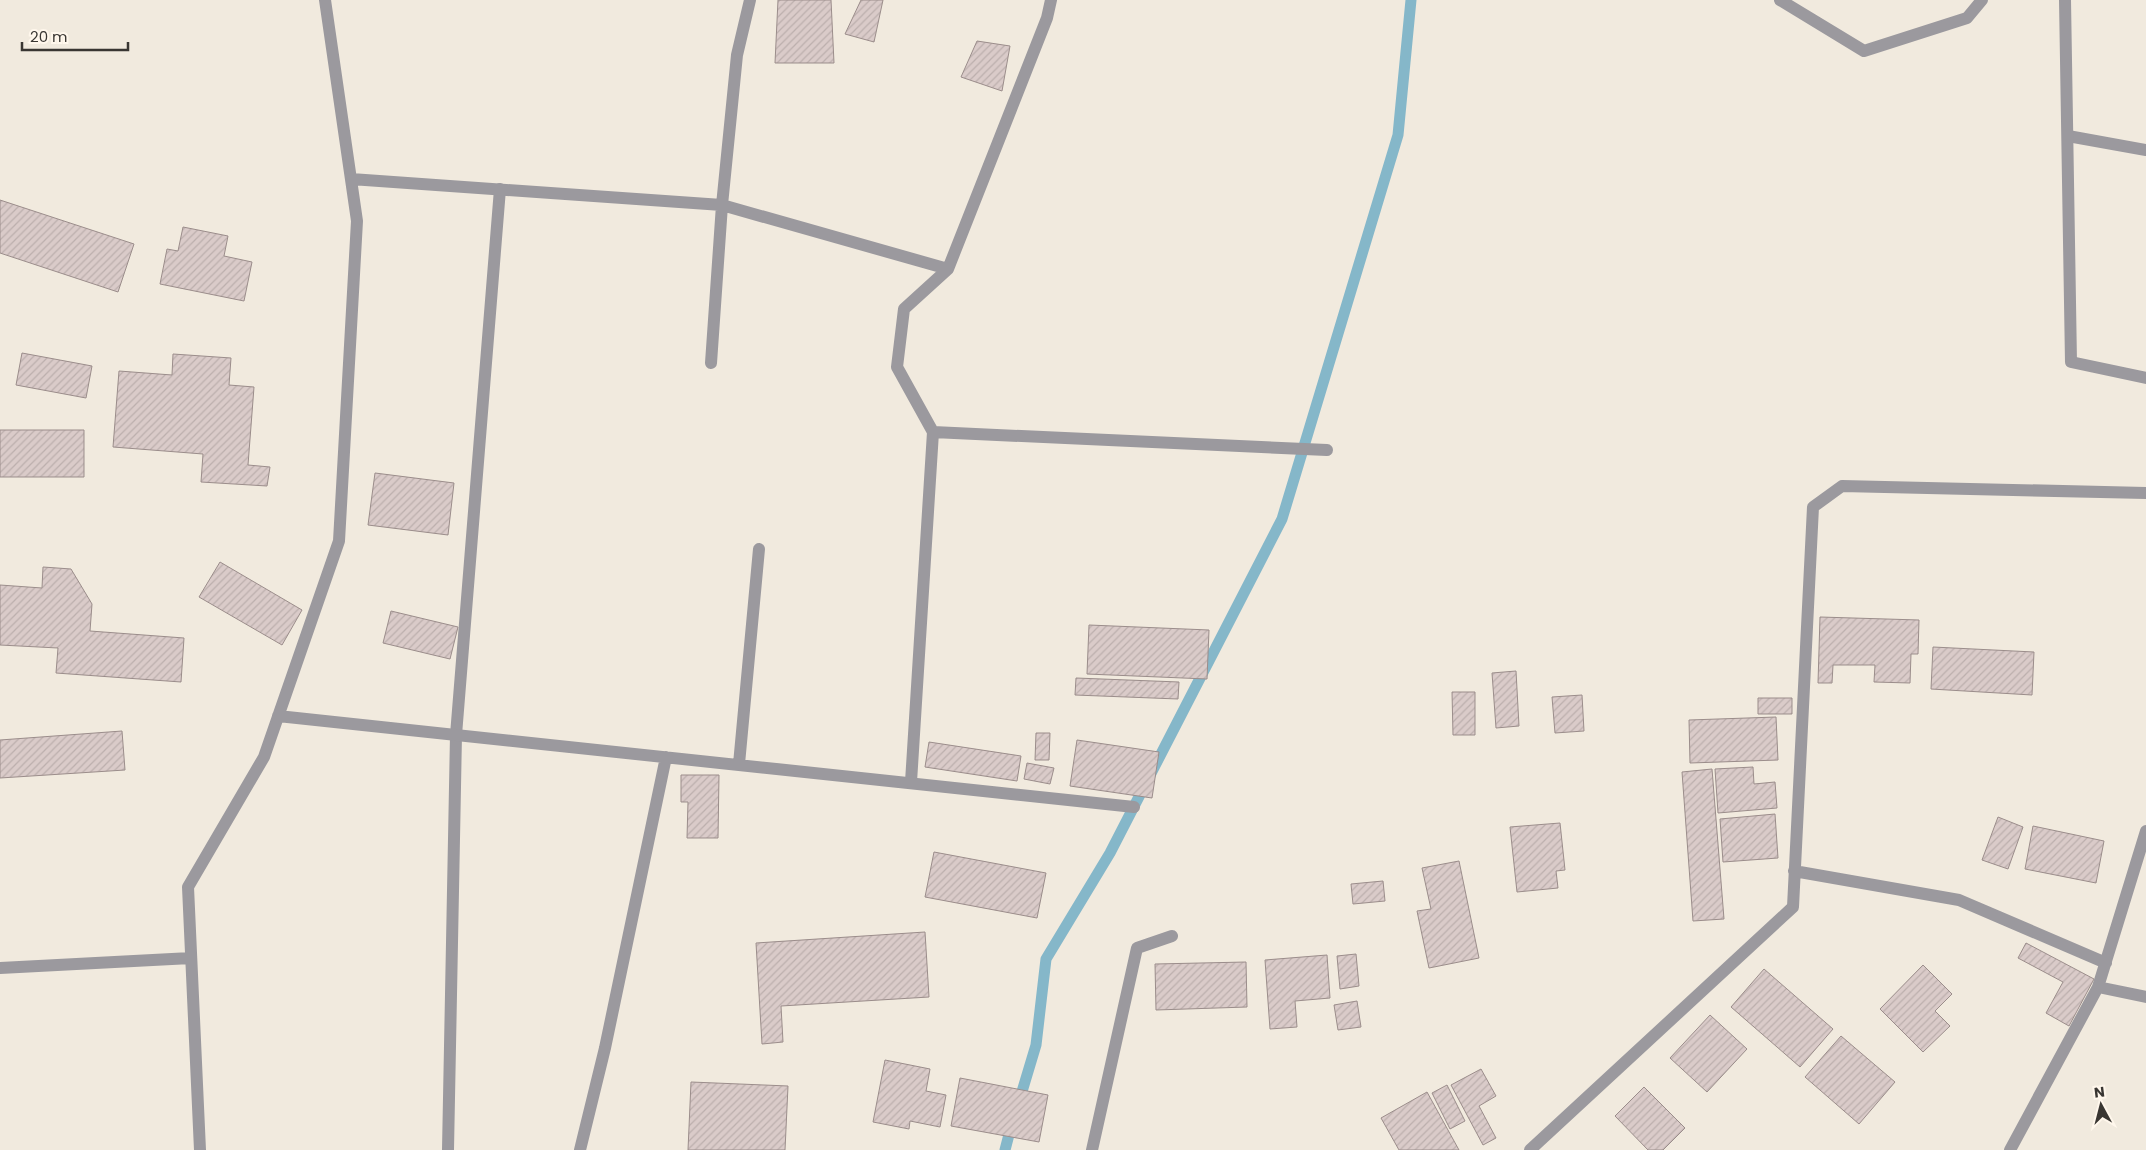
<svg xmlns="http://www.w3.org/2000/svg" width="2146" height="1150" font-family="Poppins,sans-serif">
<defs>
<pattern id="building-hatch" width="6" height="6" patternUnits="userSpaceOnUse" patternTransform="scale(1.25)"><rect width="6" height="6" fill="#dacbc9"/><path d="M-1 1l2-2M0 6l6-6M5 7l2-2" fill="none" stroke="#bcafad"/></pattern>
</defs>
<rect width="100%" height="100%" fill="#f1eade"/>
<g fill="none" stroke-linecap="round" stroke-linejoin="round">
<path stroke="#85b7c9" stroke-width="11" d="M1018 1105 1036 1045 1046 959 1110 853 1282 519 1398 135 1411 0
M1005 1150 1012 1123"/>
</g>
<path fill="url(#building-hatch)" stroke="#9b8d8b" d="M778 0H831L834 63H775Z
M861 0H883L874 42 845 34Z
M977 41 1010 46 1002 91 961 77Z
M0 200 134 244 118 292 0 253Z
M183 227 228 236 224 256 252 262 244 301 160 284 167 249 178 251Z
M22 353 92 366 86 398 16 385Z
M173 354 231 358 229 385 254 387 248 465 270 467 267 486 201 482 203 454 113 447 119 371 172 375Z
M0 430H84V477H0Z
M375 473 454 483 448 535 368 525Z
M220 562 302 610 282 645 199 597Z
M43 567 71 569 92 604 90 631 184 638 181 682 56 673 58 648 0 645V585L42 588Z
M391 611 458 627 450 659 383 643Z
M1820 617 1919 620 1918 654H1911L1910 683 1874 682 1875 665H1833L1832 683H1818Z
M1089 625 1209 630 1207 679 1087 674Z
M1933 647 2034 652 2032 695 1931 689Z
M1516 671 1519 726 1496 728 1492 673Z
M1076 678 1179 682 1178 699 1075 695Z
M1452 692H1475V735H1453Z
M1582 695 1584 731 1555 733 1552 697Z
M1758 698H1792V714H1758Z
M1776 717 1778 760 1690 763 1689 720Z
M122 731 125 770 0 778V740Z
M1036 733H1050L1049 760H1035Z
M1077 740 1159 752 1152 798 1070 786Z
M929 742 1021 756 1017 781 925 767Z
M1027 763 1054 768 1050 784 1024 779Z
M1753 767 1754 784 1775 782 1777 808 1718 813 1715 769Z
M1712 769 1724 919 1693 921 1682 772Z
M681 775H719L718 838H687L688 802H681Z
M1775 814 1778 858 1723 862 1720 819Z
M1998 817 2023 827 2008 869 1982 860Z
M1560 823 1565 870 1556 871 1558 888 1517 892 1510 827Z
M2033 826 2104 841 2096 883 2025 869Z
M934 852 1046 873 1037 918 925 897Z
M1459 861 1479 958 1429 968 1417 911 1431 909 1422 868Z
M1383 881 1385 901 1353 904 1351 884Z
M925 932 929 997 781 1006 783 1042 762 1044 756 943Z
M2026 943 2094 979 2069 1026 2046 1013 2063 982 2018 958Z
M1356 954 1359 986 1340 989 1337 956Z
M1327 955 1330 998 1295 1001 1297 1027 1270 1029 1265 960Z
M1246 962 1247 1007 1156 1010 1155 964Z
M1923 965 1952 994 1935 1011 1950 1026 1923 1052 1880 1009Z
M1764 969 1833 1029 1800 1067 1731 1007Z
M1357 1001 1361 1027 1338 1030 1334 1005Z
M1710 1015 1747 1049 1707 1092 1670 1058Z
M1841 1036 1895 1082 1859 1124 1805 1077Z
M885 1060 930 1069 926 1091 946 1095 940 1127 910 1121 909 1129 873 1122Z
M1481 1069 1496 1096 1479 1106 1496 1138 1483 1145 1451 1085Z
M960 1078 1048 1095 1039 1142 951 1126Z
M691 1082 788 1086 785 1150H688Z
M1447 1085 1465 1121 1450 1129 1432 1093Z
M1644 1087 1685 1128 1663 1150H1648L1615 1116Z
M1427 1092 1459 1150H1399L1381 1118Z"/>
<g fill="none" stroke-linecap="round" stroke-linejoin="round">
<path stroke="#9b999e" stroke-width="12" d="M2068 136 2146 150
M448 1150 456 735 500 189"/>
<path stroke="#9b999e" stroke-width="12" d="M1780 0 1864 51 1967 18 1982 0
M2065 0 2071 362 2146 378
M351 179 722 205 948 269
M711 363 722 205 737 55 750 0
M933 432 1327 450
M278 716 1134 807
M739 764 759 549
M911 782 933 432 897 367 904 309 948 269 1047 18 1051 0
M1794 871 1959 900 2106 963
M0 968 191 958
M2098 987 2146 831
M200 1150 188 887 264 757 339 541 357 221 325 0
M580 1150 605 1048 666 757
M1092 1150 1137 948 1172 936
M1530 1150 1793 907 1813 507 1842 486 2146 493
M2010 1150 2098 987 2146 997"/>
</g>
<g transform="translate(2101 1105) rotate(353)" stroke="#fff7ec" stroke-width="4" paint-order="stroke">
<path d="M0-4L9 19L0 12L-9 19Z" fill="#393632"/>
<text y="-8" font-size="14" font-weight="bold" text-anchor="middle" fill="#393632">N</text>
</g>
<path d="M22 42v8h106v-8" fill="none" stroke="#393632" stroke-width="2.5"/>
<text x="30" y="42" font-size="15" fill="#393632" stroke="#fff7ec" stroke-width="4" paint-order="stroke">20 m</text>
</svg>
